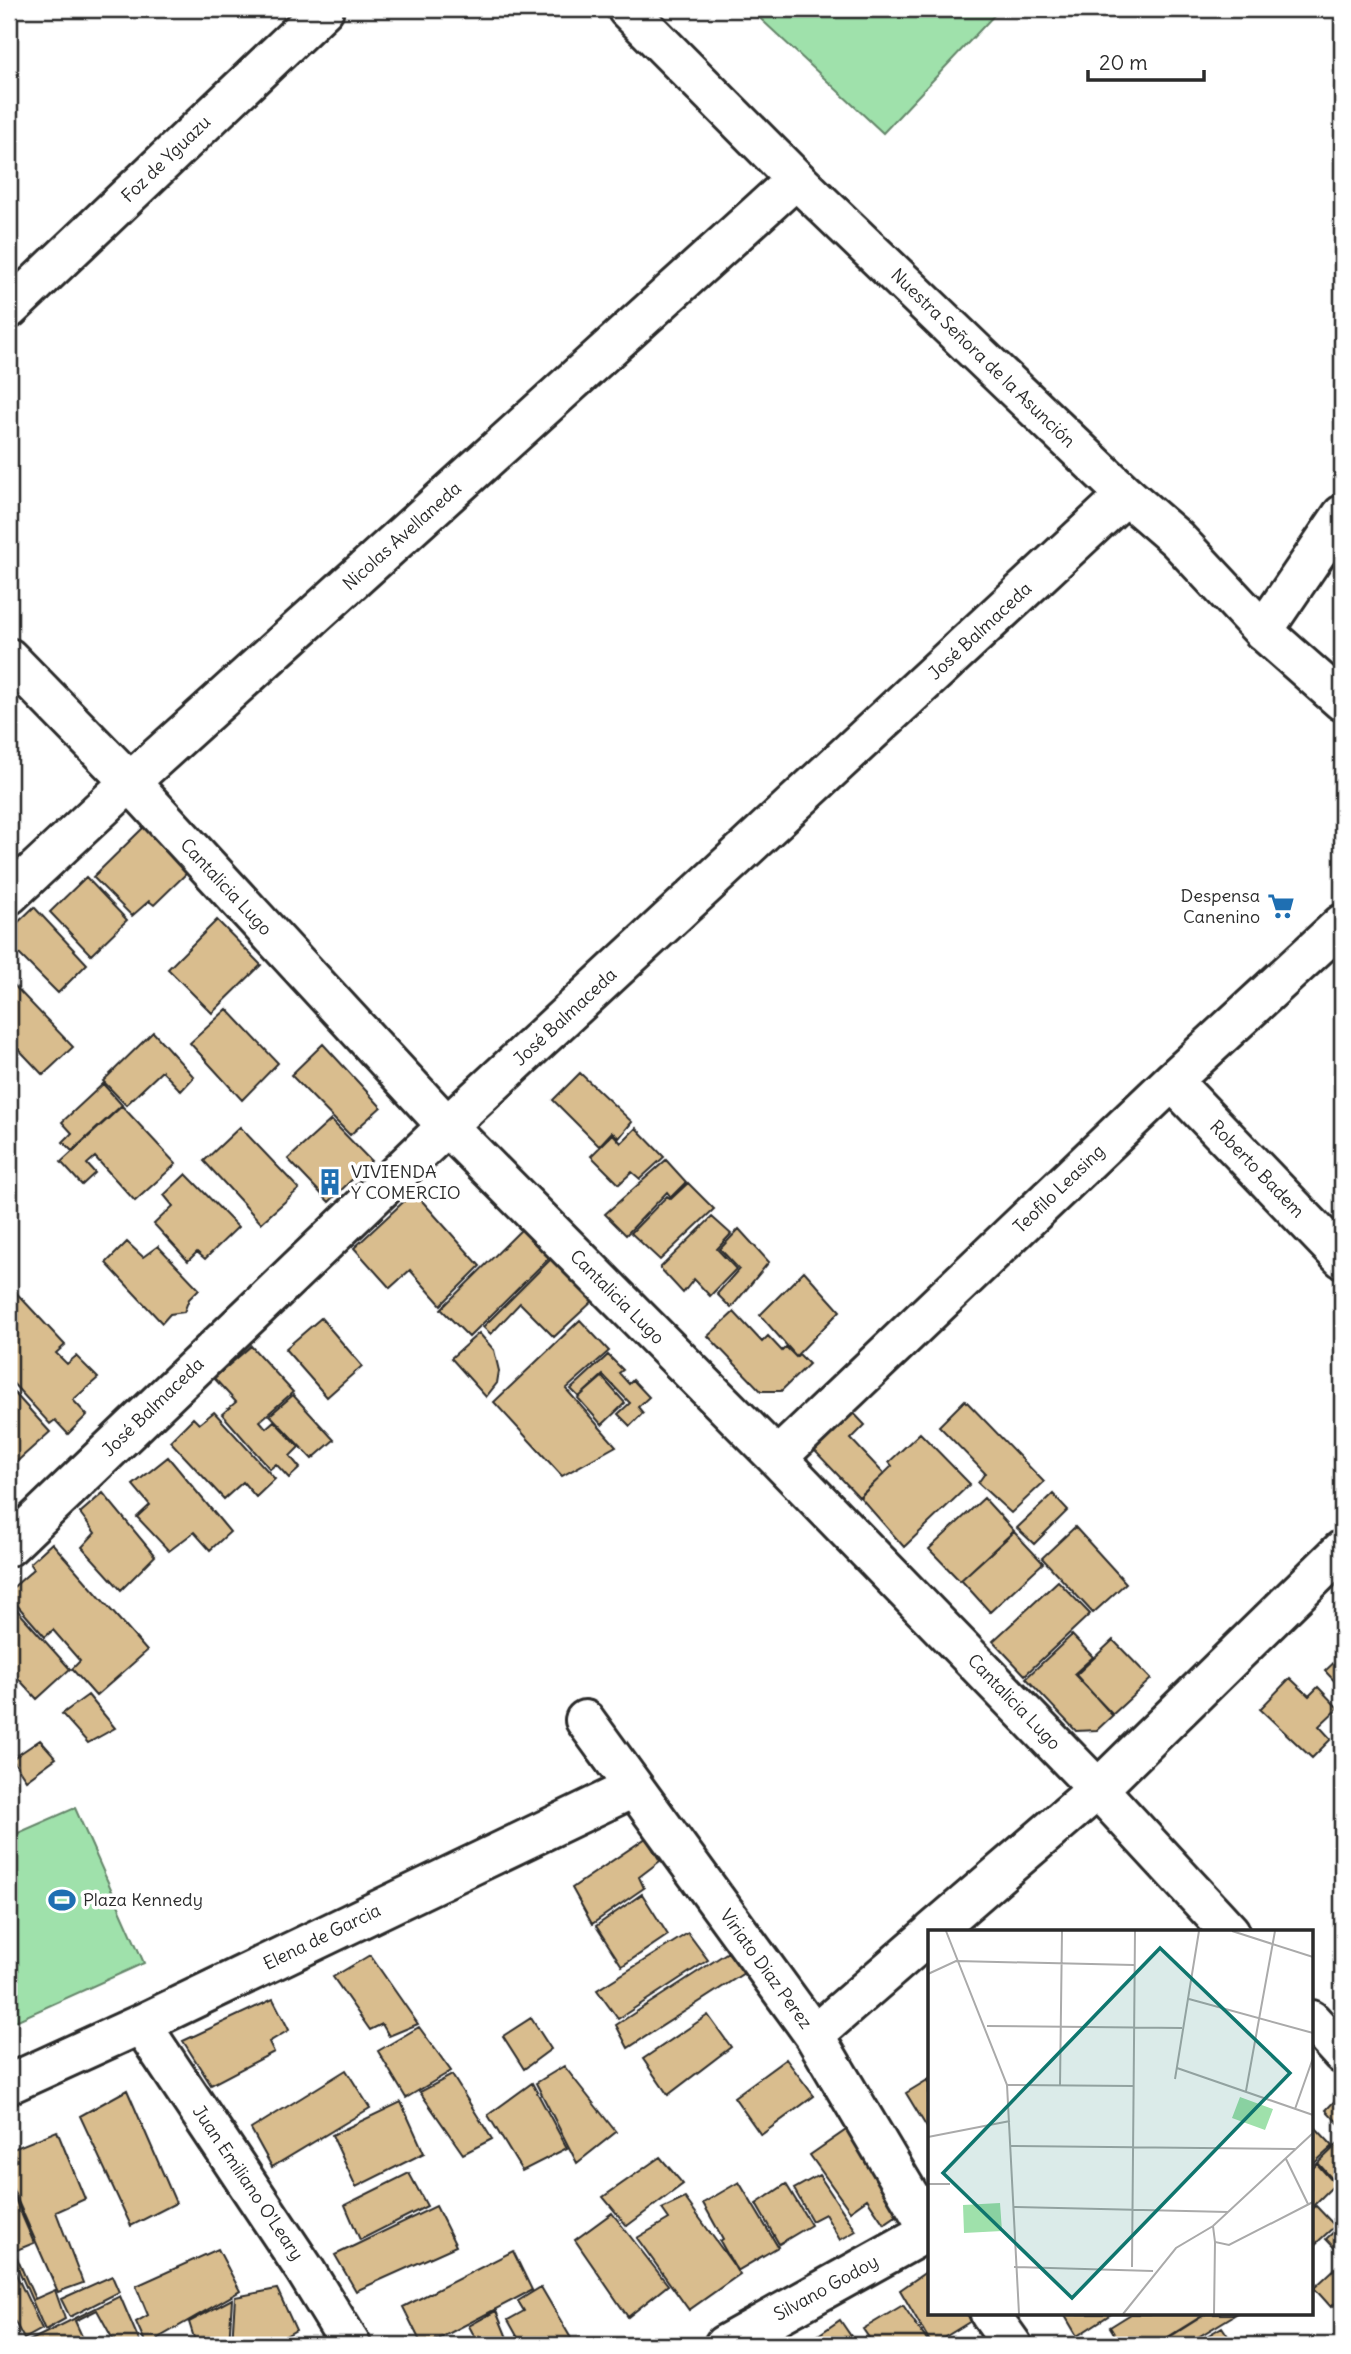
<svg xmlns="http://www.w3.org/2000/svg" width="1351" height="2354" font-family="Delius,sans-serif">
<rect width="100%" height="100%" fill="#fff"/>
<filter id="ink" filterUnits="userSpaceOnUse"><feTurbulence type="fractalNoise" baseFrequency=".0143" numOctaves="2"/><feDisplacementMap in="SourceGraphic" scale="14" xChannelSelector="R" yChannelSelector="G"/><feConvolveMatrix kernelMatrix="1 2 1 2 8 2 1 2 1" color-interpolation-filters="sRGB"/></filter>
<g filter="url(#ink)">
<path fill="#9fe1ab" stroke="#65866b" stroke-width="2" d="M750 9H1000L883 133Z
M75 1808 144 1963 9 2024V1837Z"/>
<path fill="#d9bd8e" stroke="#2b2b2b" stroke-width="2" d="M145 826 189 871 154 905 149 901 132 916 93 877Z
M86 877 127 920 91 955 50 912Z
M34 907 87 964 58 993 9 944V931Z
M217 920 261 965 212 1013 168 969Z
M9 980 73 1047 43 1075 9 1039Z
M227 1009 278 1063 242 1100 190 1043Z
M153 1032 194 1077 181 1091 162 1071 126 1105 103 1081Z
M323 1044 381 1107 350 1135 291 1075Z
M580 1073 632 1122 619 1138 612 1132 599 1146 553 1100Z
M103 1084 122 1105 72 1151 63 1142 72 1133 62 1122Z
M122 1106 176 1164 135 1201 95 1157 87 1164 95 1173 82 1185 61 1162Z
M331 1120 371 1161 329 1202 288 1159Z
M240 1127 299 1189 261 1223 204 1161Z
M636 1128 664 1157 640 1179 632 1172 619 1184 591 1156 613 1134 621 1143Z
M666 1160 686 1182 671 1197 667 1192 626 1235 605 1214Z
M186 1174 238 1227 205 1259 197 1252 188 1261 154 1224 173 1206 164 1195Z
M688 1183 714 1209 660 1260 631 1233 667 1196 671 1199Z
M414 1192 480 1266 441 1305 410 1270 390 1288 354 1248Z
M712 1217 731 1234 717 1249 736 1269 710 1296 694 1279 683 1293 660 1268Z
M526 1225 554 1253 469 1337 441 1309Z
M739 1229 769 1262 731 1308 717 1294 739 1269 720 1249Z
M127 1242 143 1257 158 1246 199 1289 189 1299 184 1312 170 1314 162 1323 106 1263Z
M553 1257 594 1300 554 1337 520 1303 491 1334 483 1327Z
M804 1271 840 1311 796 1356 760 1315Z
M9 1285 65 1345 56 1353 67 1364 76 1356 98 1378 73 1400 87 1415 68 1434 55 1420 50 1424 9 1379Z
M734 1312 762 1342 768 1336 782 1351 786 1347 796 1357 799 1354 809 1364 781 1391H761L708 1336Z
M321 1318 362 1366 327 1397 285 1349Z
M580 1320 609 1351 566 1389 616 1446 562 1476 494 1402Z
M479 1333 494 1350 499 1371 497 1383 486 1397 451 1358Z
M251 1346 293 1392 260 1421 266 1428 274 1421 299 1447 290 1456 300 1468 289 1478 276 1464 270 1469 222 1414 236 1402 214 1378Z
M608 1355 623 1370 619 1373 629 1384 633 1380 649 1397 638 1407 643 1413 630 1426 618 1414 630 1403 603 1375 579 1397 571 1389Z
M602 1377 625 1403 602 1425 578 1398Z
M9 1387 50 1432 13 1465 9 1460Z
M293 1395 334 1440 312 1459 270 1415Z
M965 1400 1044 1482 1011 1513 978 1483 985 1473 939 1426Z
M848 1407 865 1425 851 1439 884 1474 859 1497 814 1450 815 1438Z
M214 1412 275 1479 256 1497 243 1482 224 1499 170 1441 193 1418 199 1424Z
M920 1433 970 1484 904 1547 860 1497 892 1466 889 1462Z
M168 1457 230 1532 210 1550 194 1532 169 1551 137 1517 150 1505 133 1485Z
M103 1493 155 1556 121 1590 82 1547 95 1533 80 1513Z
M1053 1494 1068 1510 1034 1544 1017 1528Z
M984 1498 1014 1531 960 1581 929 1549Z
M1075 1527 1126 1583 1093 1613 1042 1558Z
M1014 1532 1043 1563 990 1612 961 1580Z
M52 1543 147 1651 96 1696 72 1669 80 1661 53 1630 45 1637 9 1596V1591L34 1569 30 1563Z
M1058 1581 1090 1614 1025 1675 993 1641Z
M17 1610 70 1669 37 1699 15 1675 9 1680V1617Z
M1072 1635 1093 1657 1074 1674 1113 1715 1097 1730 1076 1731 1026 1678Z
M1113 1640 1151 1679 1112 1715 1076 1675Z
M1342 1655V1689L1325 1671Z
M1290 1678 1309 1696 1318 1687 1338 1708 1319 1726 1331 1739 1312 1758 1260 1709Z
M88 1695 115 1728 88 1743 62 1714Z
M40 1740 56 1758 26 1780 12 1759Z
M646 1838 660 1861 639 1877 644 1888 592 1924 572 1888Z
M642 1894 668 1935 622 1966 596 1926Z
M688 1933 708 1960 618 2019 597 1990Z
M728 1952 744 1973 628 2048 616 2025Z
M370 1955 418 2024 389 2036 382 2024 370 2030 333 1977Z
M273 1999 289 2030 269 2042 274 2052 211 2085 183 2041Z
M708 2015 731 2047 668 2095 643 2059Z
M531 2018 551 2049 524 2069 503 2036Z
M419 2027 451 2071 406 2098 378 2051Z
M786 2059 814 2096 761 2135 734 2097Z
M564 2066 616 2132 577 2163 536 2083Z
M346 2070 370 2108 272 2167 251 2129Z
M452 2075 492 2139 463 2154 420 2092Z
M929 2079V2131L906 2093Z
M532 2083 567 2148 522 2171 488 2115Z
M127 2090 176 2203 131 2226 80 2116Z
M1342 2093V2127L1326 2110Z
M401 2102 424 2153 356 2187 332 2135Z
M1313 2125 1333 2146 1311 2166V2128Z
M852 2126 909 2207 884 2224 867 2199 850 2211 810 2155Z
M57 2131 85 2199 56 2212 83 2283 58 2292 9 2181V2164L16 2161 13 2149Z
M1341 2141 1342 2143V2190L1318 2163Z
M660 2157 683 2184 627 2226 603 2197Z
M1317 2164 1335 2184 1311 2208V2170Z
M409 2173 427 2206 360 2240 345 2205Z
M819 2175 856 2231 840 2240 825 2214 812 2221 794 2189Z
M739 2182 778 2247 737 2271 720 2241 723 2239 703 2203Z
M786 2184 811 2225 779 2244 756 2204Z
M9 2185 34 2243 14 2251 35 2299 55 2290 65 2319 45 2330 9 2248Z
M685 2198 740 2274 689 2310 637 2238 669 2219 662 2209Z
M436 2206 456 2246 356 2291 335 2255Z
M1316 2206 1335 2226 1311 2248V2210Z
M612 2213 668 2285 628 2317 575 2240Z
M1342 2224V2256L1326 2239Z
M218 2249 240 2291 160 2337 155 2345 146 2344 136 2322 148 2315 136 2286Z
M513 2251 532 2290 427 2345H422L403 2307Z
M1342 2262V2297L1331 2307 1314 2288Z
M14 2270 42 2329 24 2339 15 2322 9 2324V2272Z
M929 2270V2314H967L971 2321 932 2345 900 2290Z
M112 2276 119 2292 70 2317 61 2299Z
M541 2287 572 2340 564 2345H546L543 2340 534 2345H522L508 2320 524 2311 518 2301Z
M277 2289 296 2330 270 2345H232L235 2297Z
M120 2296 141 2345H116L97 2310 75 2321 86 2345H21Z
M232 2299 229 2345H188L195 2341 189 2322Z
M903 2305 930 2345H874L863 2329Z
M496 2311 510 2345H479L469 2326Z
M1064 2314H1111L1077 2336Z
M1131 2314H1205L1155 2345H1121L1110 2327Z
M1206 2314H1236L1185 2345H1157Z
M840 2320 857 2345H804Z
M1222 2327 1234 2345H1192Z"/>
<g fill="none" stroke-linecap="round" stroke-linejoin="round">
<defs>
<path id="minor" d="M9 309 324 9
M1263 631 1342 515
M9 658 130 782 447 1126 777 1458 1098 1789 1230 1932
M9 895 130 782 796 179
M1172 1081 1342 1258
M777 1458 1172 1081 1342 924
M9 1546 447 1126 1126 495
M585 1720 814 2035 929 2229
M932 1932 1098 1789 1342 1550
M1311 2020 1342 2054
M141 2024 305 2270 351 2345
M814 2035 929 1935
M9 2084 141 2024 633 1788
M990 2314 1012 2345
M724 2345 929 2231"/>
<path id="tertiary" d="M627 9 796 179 975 351 1126 495 1177 539 1263 631 1342 701"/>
</defs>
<use href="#minor" stroke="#2b2b2b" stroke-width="44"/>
<use href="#tertiary" stroke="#2b2b2b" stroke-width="44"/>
<use href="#minor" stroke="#fff" stroke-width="38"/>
<use href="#tertiary" stroke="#fff" stroke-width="38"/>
</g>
</g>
<defs>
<symbol id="supermarket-bare" viewBox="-9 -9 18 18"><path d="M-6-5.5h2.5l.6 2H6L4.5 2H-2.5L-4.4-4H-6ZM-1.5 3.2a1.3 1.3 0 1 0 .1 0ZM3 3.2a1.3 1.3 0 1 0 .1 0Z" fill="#1f6fb2" stroke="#fff" stroke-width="2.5" paint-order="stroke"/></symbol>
<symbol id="building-bare" viewBox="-9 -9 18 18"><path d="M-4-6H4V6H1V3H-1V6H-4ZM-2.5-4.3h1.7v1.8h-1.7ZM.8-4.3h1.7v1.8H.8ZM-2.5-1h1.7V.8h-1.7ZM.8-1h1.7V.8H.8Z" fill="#1f6fb2" stroke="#fff" stroke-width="2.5" paint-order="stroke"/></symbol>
<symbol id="stadium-bare" viewBox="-9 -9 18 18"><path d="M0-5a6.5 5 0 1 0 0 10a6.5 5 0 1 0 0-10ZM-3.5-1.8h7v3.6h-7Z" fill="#1f6fb2" stroke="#fff" stroke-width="2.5" paint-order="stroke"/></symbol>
</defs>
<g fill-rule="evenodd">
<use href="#supermarket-bare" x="1262" y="887" width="38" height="38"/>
<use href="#building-bare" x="311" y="1163" width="38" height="38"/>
<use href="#stadium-bare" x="43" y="1881" width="38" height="38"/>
</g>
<g text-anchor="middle" stroke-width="7" stroke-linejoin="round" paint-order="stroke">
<g font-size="18" fill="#2b2b2b" stroke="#fff">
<text transform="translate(166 159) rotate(-44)" y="6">Foz de Yguazu</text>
<text transform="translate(983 358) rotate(44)" y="6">Nuestra Señora de la Asunción</text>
<text transform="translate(402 536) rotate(-42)" y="6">Nicolas Avellaneda</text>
<text transform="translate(980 631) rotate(-43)" y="6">José Balmaceda</text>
<text transform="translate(226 887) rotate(47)" y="6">Cantalicia Lugo</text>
<text transform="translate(565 1017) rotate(-43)" y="6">José Balmaceda</text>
<text transform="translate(1257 1169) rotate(46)" y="6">Roberto Badem</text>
<text transform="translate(1059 1189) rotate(-44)" y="6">Teofilo Leasing</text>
<text transform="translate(617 1297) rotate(45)" y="6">Cantalicia Lugo</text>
<text transform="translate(153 1407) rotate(-44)" y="6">José Balmaceda</text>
<text transform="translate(1014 1702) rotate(46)" y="6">Cantalicia Lugo</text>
<text transform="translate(322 1937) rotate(-26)" y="6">Elena de Garcia</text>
<text transform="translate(766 1969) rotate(54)" y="6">Viriato Diaz Perez</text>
<text transform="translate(248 2183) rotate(56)" y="6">Juan Emiliano O'Leary</text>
<text transform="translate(826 2288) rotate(-29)" y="6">Silvano Godoy</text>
</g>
<g font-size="18" fill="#2b2b2b" stroke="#fff" text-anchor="start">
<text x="1260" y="902" text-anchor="end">Despensa<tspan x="1260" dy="21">Canenino</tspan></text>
<text x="351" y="1178">VIVIENDA<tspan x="351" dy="21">Y COMERCIO</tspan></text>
<text x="83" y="1906">Plaza Kennedy</text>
</g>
</g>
<g transform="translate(928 1930)">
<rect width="385" height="385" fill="#fff"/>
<path d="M312 167 345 179 337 200 304 188ZM72 273 74 301 36 303 35 275Z" fill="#9fe1ab"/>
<path fill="none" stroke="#aaa" stroke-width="2" d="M18 1 79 155 91 384M304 1 385 27M0 44 28 31 206 35M261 69 385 103M59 96 254 98M249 138 385 185M247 149 271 1M79 155 205 156M132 156 134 1M318 161 347 1M367 179 385 128M0 207 82 191M82 216 367 219M358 229 380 274M0 254H22M85 277 300 282M285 296 287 312 301 315 385 272M86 337 225 341M204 337 207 1M195 384 248 318 285 296 385 203M286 384 287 312"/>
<path fill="#0f766e" fill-opacity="0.15" stroke="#0f766e" stroke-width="3.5" d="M232 18 362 143 144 368 15 243Z"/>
<rect width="385" height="385" fill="none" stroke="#2b2b2b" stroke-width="3.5"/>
</g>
<rect width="1351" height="2354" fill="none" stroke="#fff" stroke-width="35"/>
<rect x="18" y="18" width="1316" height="2319" fill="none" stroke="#2b2b2b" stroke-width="2.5" filter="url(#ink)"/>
<path d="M1088 70v10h116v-10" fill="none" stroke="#2b2b2b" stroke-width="3.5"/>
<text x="1099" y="70" font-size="21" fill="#2b2b2b" stroke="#ffffff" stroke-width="5" paint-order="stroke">20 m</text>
</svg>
